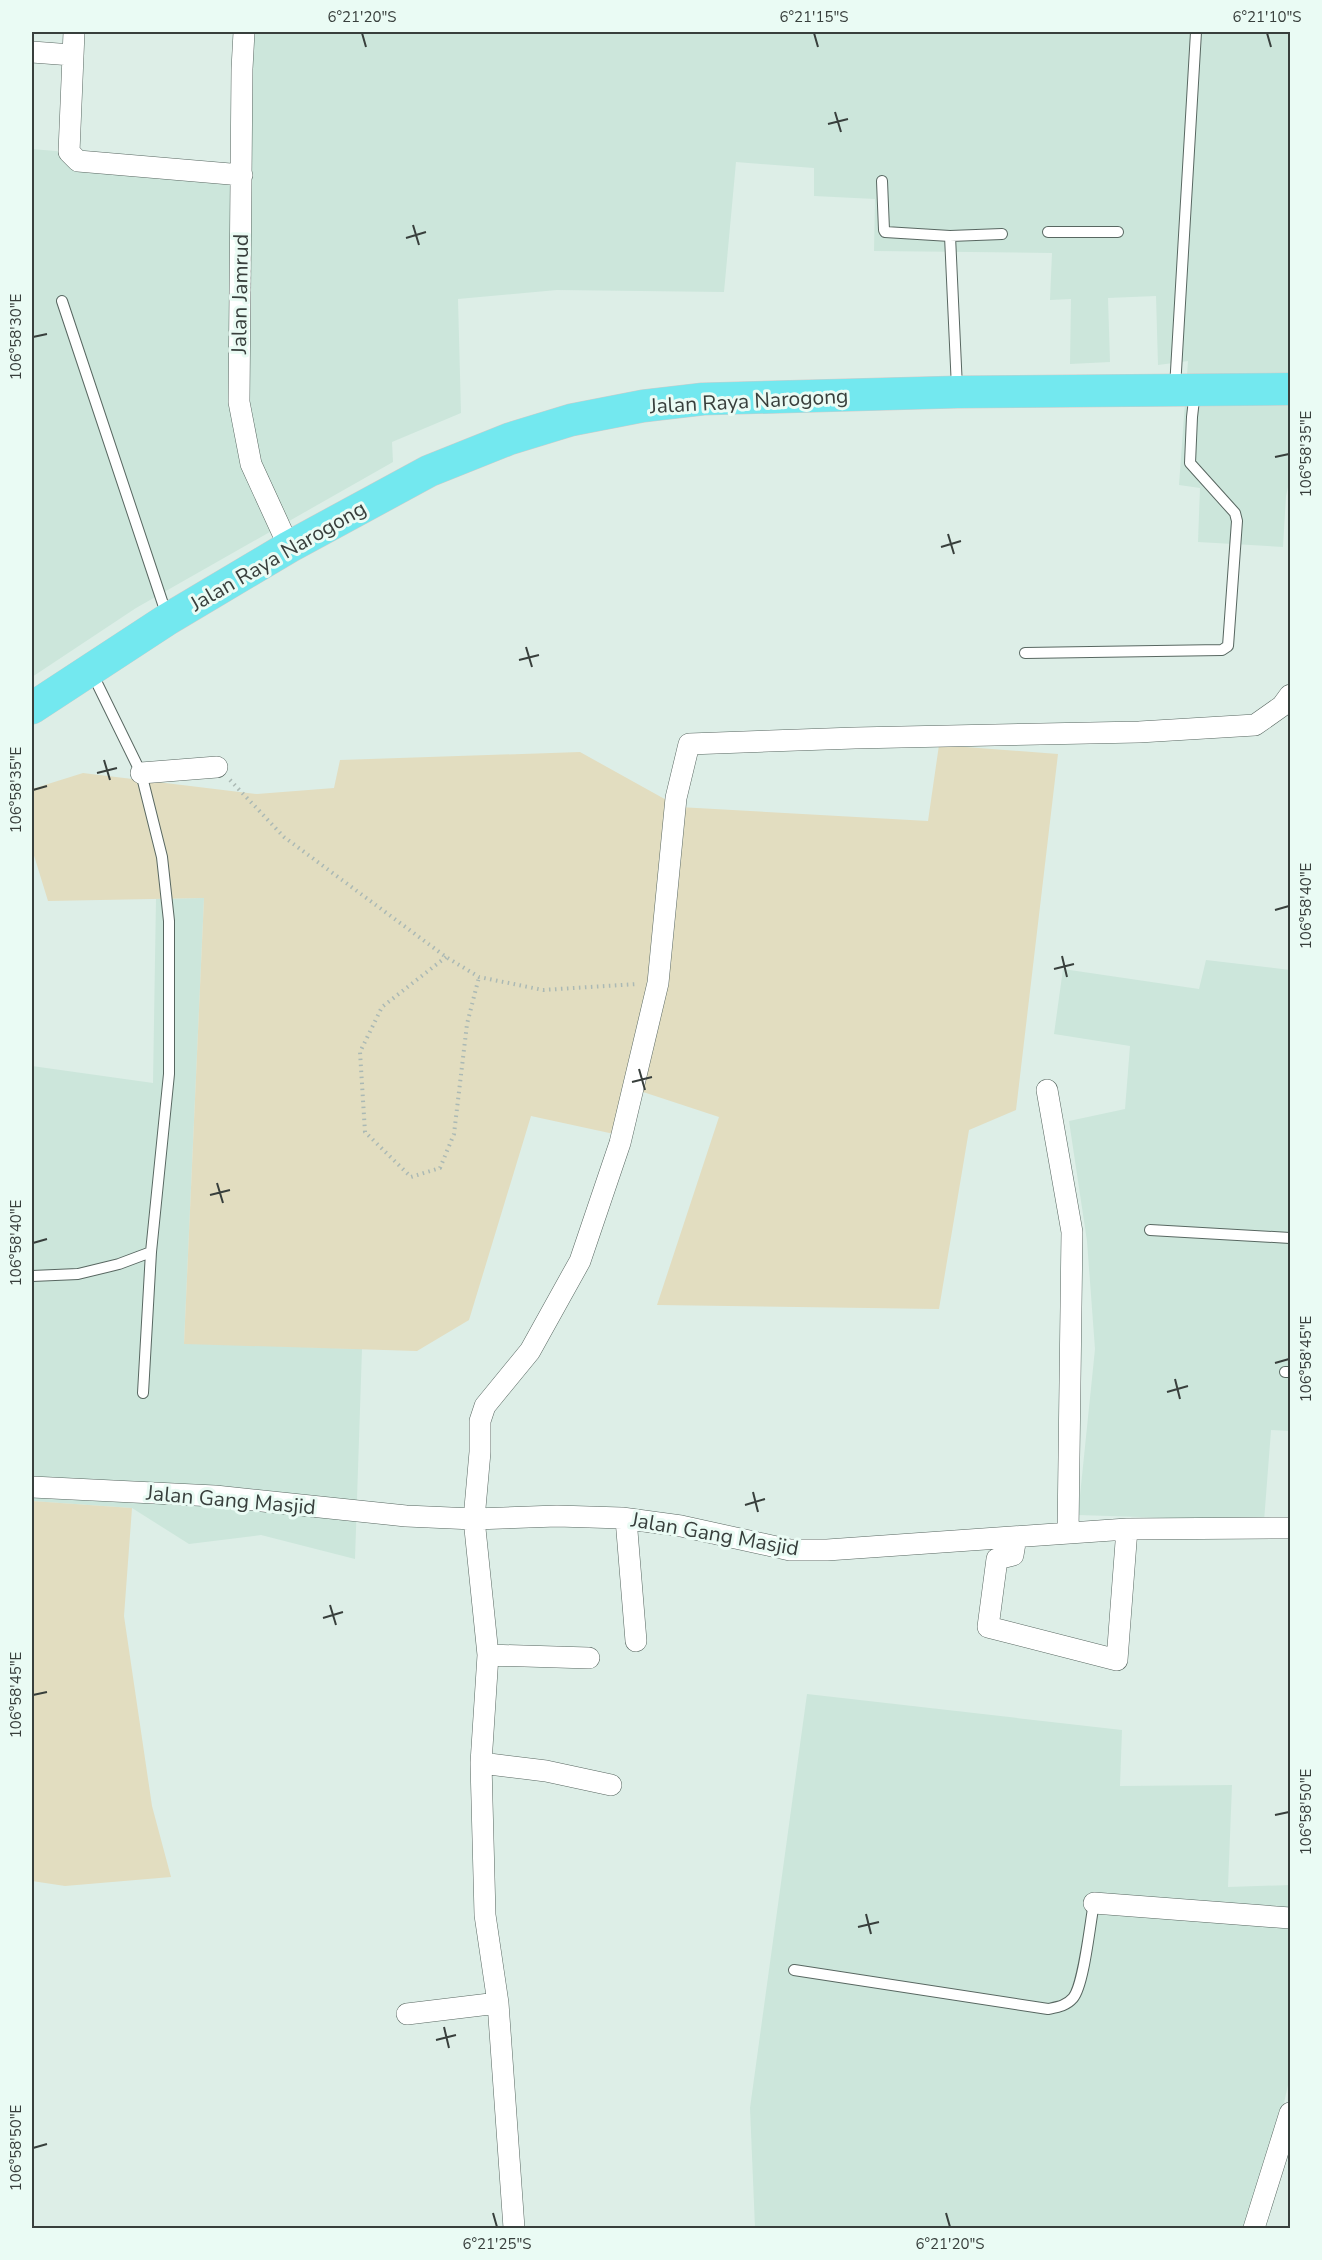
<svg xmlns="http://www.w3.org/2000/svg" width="1322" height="2260" font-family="'Nunito Sans',sans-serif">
<rect width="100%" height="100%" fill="#ddeee7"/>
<path fill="#cce6db" d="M248 32H1290V478L1286 496 1283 547 1198 542 1200 488 1179 485 1188 361 1158 365 1156 296 1108 298 1110 362 1070 364 1071 299 1050 300 1052 253 874 251 875 199 814 196V168L736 162 724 292 557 290 458 299 461 413 392 442 393 462 136 608 32 677V149L240 167Z
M204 898 184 1343 362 1349 355 1559 261 1535 189 1544 132 1508 32 1501V1066L153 1083 156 899Z
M1206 960 1290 970V1431L1271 1430 1264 1521 1078 1515 1095 1349 1087 1241 1069 1121 1125 1109 1130 1046 1054 1034 1063 969 1199 989Z
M807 1694 1122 1730 1120 1786 1232 1785 1228 1887 1290 1885V2076L1269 2171 1246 2228H755L750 2108Z"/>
<path fill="#e2ddc0" d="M939 745 1058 754 1016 1110 969 1130 939 1309 657 1305 719 1117 637 1090 614 1134 531 1116 469 1320 417 1351 184 1344 204 898 48 901 32 849V789L83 773 257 794 334 788 340 760 580 752 679 807 928 821Z
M32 1501 132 1508 124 1616 152 1806 171 1877 65 1886 32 1881Z"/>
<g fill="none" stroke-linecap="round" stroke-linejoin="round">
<defs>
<path id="service" d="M882 181 884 230 885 232 950 236 957 388
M1048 232H1118
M950 236 1002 234
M62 301 167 616
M1175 388 1196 32
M1025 653 1222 650 1228 646 1237 521 1235 513 1190 463 1192 417 1195 391
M92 673 141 773 162 857 169 921V1074L151 1252 143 1393
M1150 1230 1290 1238
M32 1276 78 1274 119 1264 151 1252
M1285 1372H1290
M794 1970 1048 2009C1058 2007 1066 2006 1073 1998 1084 1985 1090 1923 1094 1903"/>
<path id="minor" d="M74 32 69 152 78 161 242 175
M244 32 242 69 239 402 251 464 289 547
M32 52 72 55
M141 773 217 767
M1047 1090 1072 1232 1068 1533
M32 1487 215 1496 406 1516 474 1519 557 1516 622 1518 681 1526 790 1550H827L1127 1529 1290 1528
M626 1519 636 1641
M1016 1537 1013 1555 997 1559 988 1627 1117 1660 1127 1529
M488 1655 589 1658
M481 1763 546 1771 611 1785
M1094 1903 1290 1918
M407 2014 498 2003
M514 2228 498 2003 485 1915 481 1763 488 1655 474 1519 480 1452V1421L485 1406 530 1351 580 1261 620 1143 658 983 676 798 689 744 855 738 1139 732 1255 725 1282 706 1290 695
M1254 2228 1290 2113"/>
<path id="primary" d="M32 708 168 619 289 547 429 471 509 439 571 420 643 406 703 399 957 392 1290 389"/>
</defs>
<use href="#service" stroke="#586761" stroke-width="12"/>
<use href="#minor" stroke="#586761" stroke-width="22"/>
<use href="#primary" stroke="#cbcdcc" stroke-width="33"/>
<path stroke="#abb9b4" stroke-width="4" stroke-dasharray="1.5 4.5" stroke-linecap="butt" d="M230 780 284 837 446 957 479 977 543 990 637 984
M446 957 382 1007 360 1052 365 1132 411 1177 440 1168 454 1134 467 1024 479 977"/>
<use href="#service" stroke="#fff" stroke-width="10"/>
<use href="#minor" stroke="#fff" stroke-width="21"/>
<use href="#primary" stroke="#73e8ef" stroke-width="32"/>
</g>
<path fill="none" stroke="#383f3c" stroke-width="2" d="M362 33 366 47M814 33 818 47M1267 33 1271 47M835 112 841 132M828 124 848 119M413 225 419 245M406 238 426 232M33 337 47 334M1275 457 1289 454M948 534 954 554M941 547 961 541M526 647 532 667M519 660 539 655M104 760 110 780M97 773 117 768M33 790 47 786M1275 910 1289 906M1062 956 1067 977M1054 969 1074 964M639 1069 645 1090M632 1082 652 1077M217 1183 223 1203M210 1195 230 1190M33 1243 47 1239M1275 1363 1289 1359M1175 1379 1180 1399M1167 1392 1188 1386M753 1492 758 1512M745 1505 765 1499M330 1605 336 1625M323 1618 343 1612M33 1695 47 1692M1275 1815 1289 1812M866 1914 871 1934M858 1927 879 1922M444 2027 449 2048M436 2040 456 2035M33 2148 47 2144M493 2213 497 2227M946 2213 950 2227"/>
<g text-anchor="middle" stroke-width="6" stroke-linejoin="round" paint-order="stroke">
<g font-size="21" fill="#383f3c" stroke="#eafbf4">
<text transform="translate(240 294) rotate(-89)" y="7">Jalan Jamrud</text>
<text transform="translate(749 401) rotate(-3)" y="7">Jalan Raya Narogong</text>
<text transform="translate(278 556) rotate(-30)" y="7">Jalan Raya Narogong</text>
<text transform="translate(231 1500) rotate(5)" y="7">Jalan Gang Masjid</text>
<text transform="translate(715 1534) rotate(10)" y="7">Jalan Gang Masjid</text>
</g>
</g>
<rect width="1322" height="2260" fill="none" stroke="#eafbf4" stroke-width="66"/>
<rect x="33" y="33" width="1256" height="2194" fill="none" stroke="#383f3c" stroke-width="2"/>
<g font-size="15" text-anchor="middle" fill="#383f3c">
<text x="362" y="22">6°21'20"S</text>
<text x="814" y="22">6°21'15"S</text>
<text x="1267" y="22">6°21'10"S</text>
<text transform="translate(16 337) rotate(-90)" y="5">106°58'30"E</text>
<text transform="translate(1306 454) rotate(-90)" y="5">106°58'35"E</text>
<text transform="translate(16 790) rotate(-90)" y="5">106°58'35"E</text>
<text transform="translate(1306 906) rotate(-90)" y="5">106°58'40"E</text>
<text transform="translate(16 1243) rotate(-90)" y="5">106°58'40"E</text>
<text transform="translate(1306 1359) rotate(-90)" y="5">106°58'45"E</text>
<text transform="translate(16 1695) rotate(-90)" y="5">106°58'45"E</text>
<text transform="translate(1306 1812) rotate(-90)" y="5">106°58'50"E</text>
<text transform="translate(16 2148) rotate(-90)" y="5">106°58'50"E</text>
<text x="497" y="2249">6°21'25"S</text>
<text x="950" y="2249">6°21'20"S</text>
</g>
</svg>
